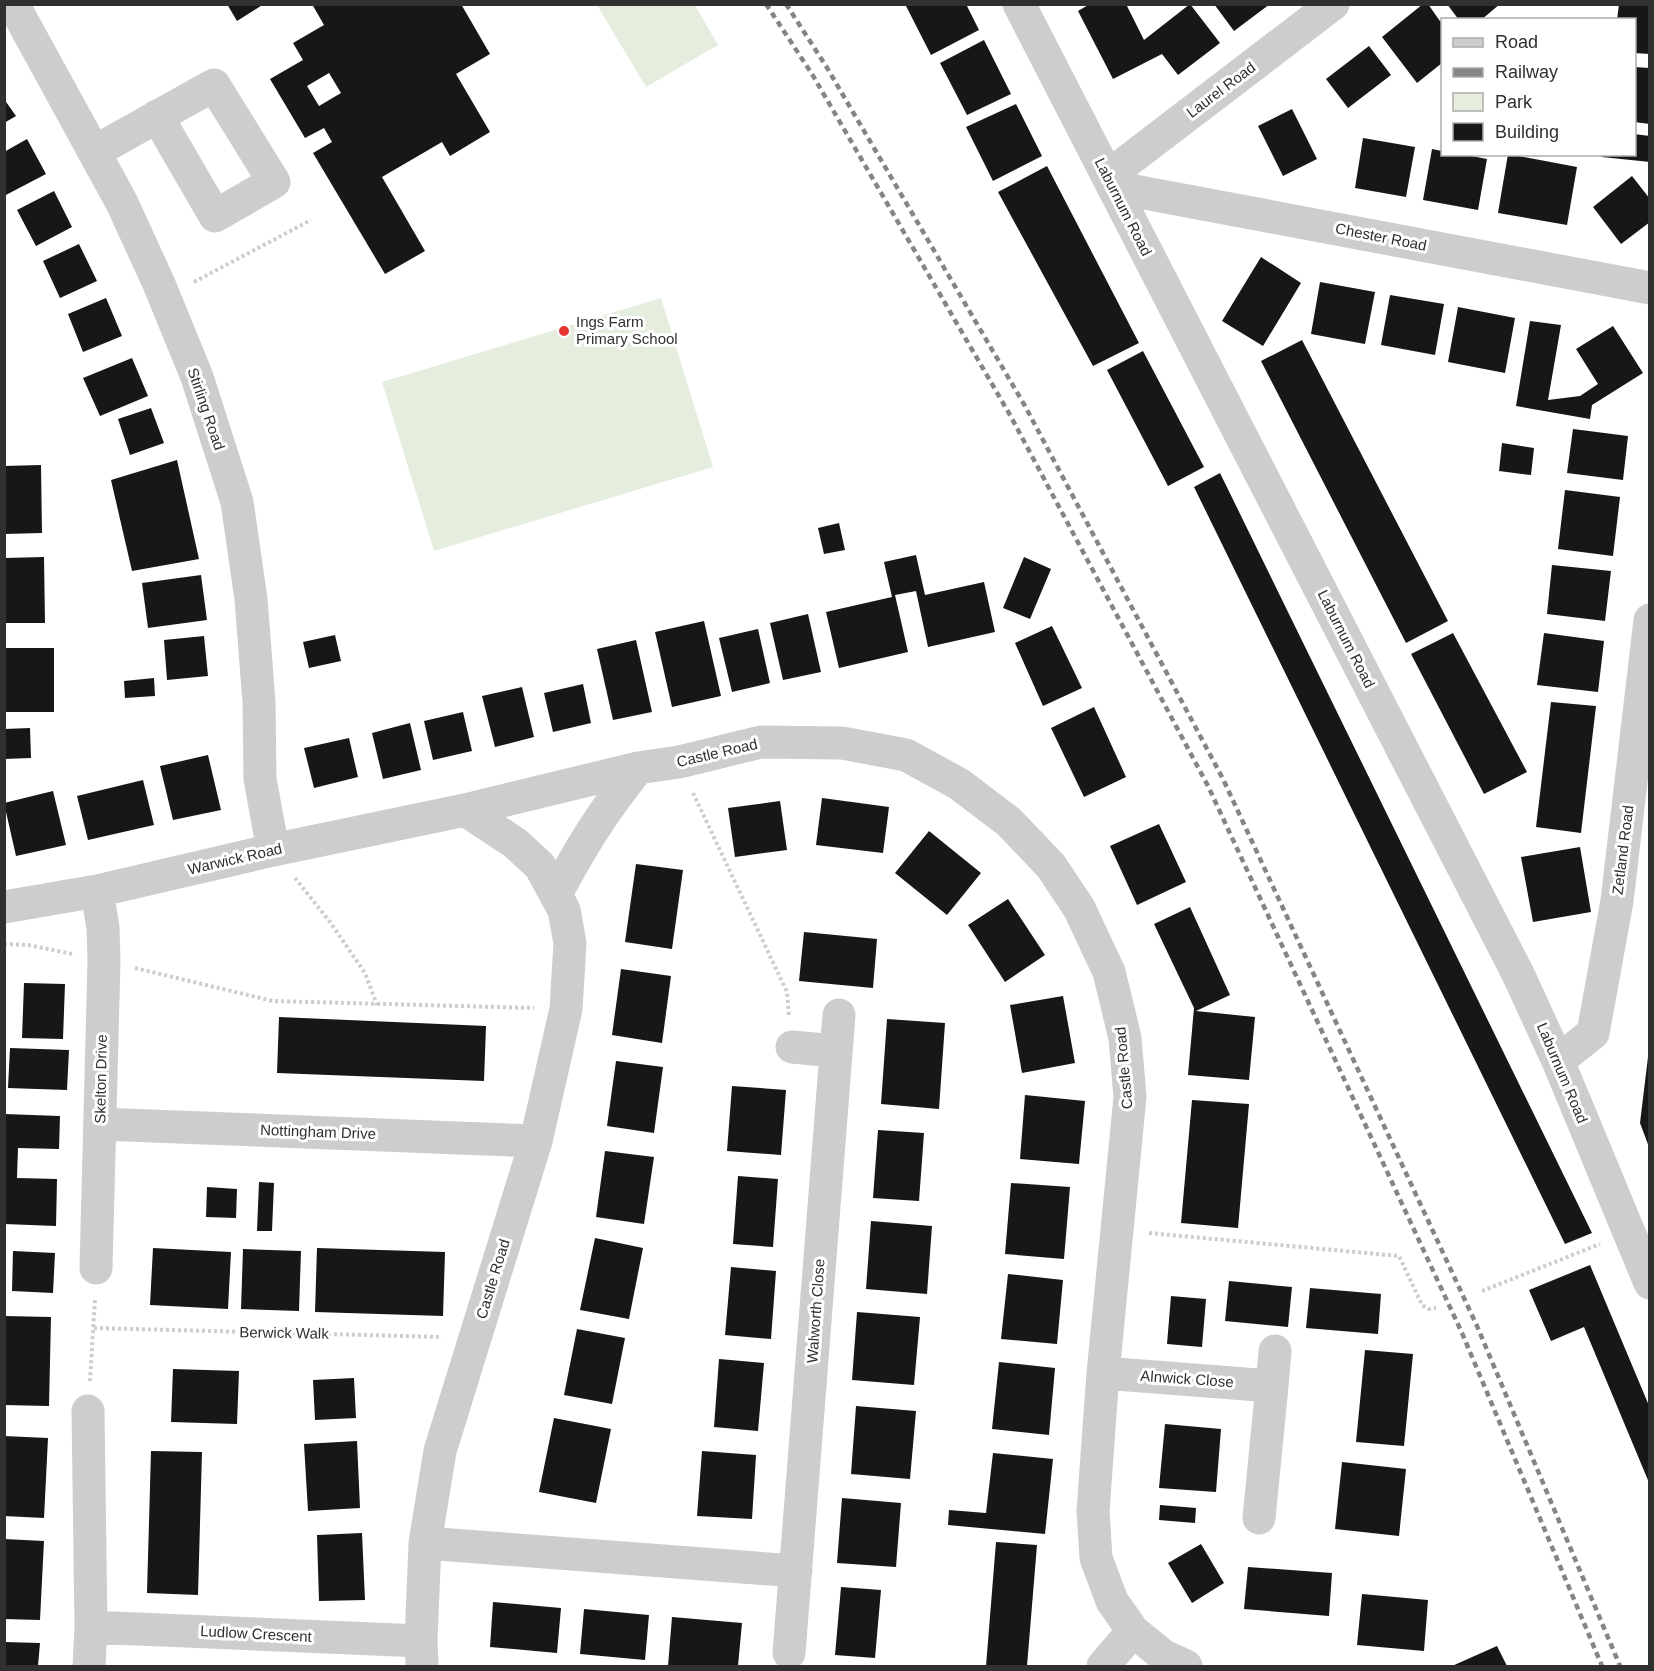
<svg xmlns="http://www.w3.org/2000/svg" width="1654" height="1671" font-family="Helvetica,sans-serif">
<rect width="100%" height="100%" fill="#fff"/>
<path fill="#e5edde" d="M597 5H695L718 45 646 87Z
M661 298 713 467 434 551 382 382Z"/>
<path fill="#171717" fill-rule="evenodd" d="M227 4H264L237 21Z
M312 4H461L490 54 456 74 490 132 450 156 442 142 382 177 425 251 385 274 313 153 332 142 324 128 305 138 270 79 303 60 293 43 324 25ZM329 73 341 93 319 106 307 86Z
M905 4H966L979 30 931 55Z
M1090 4H1126L1144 40 1190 4 1220 43 1178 75 1162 54 1113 79 1078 11Z
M1214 4H1270L1234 31Z
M1423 4H1428L1442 24V63L1417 83 1382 37Z
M1447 4H1500L1481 20H1459Z
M1619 4H1650V54L1634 53V20H1617Z
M984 40 1011 94 967 115 940 63Z
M1369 46 1391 75 1348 108 1326 79Z
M1634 67 1650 68V124L1634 122Z
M4 99 16 116 4 123Z
M1016 104 1042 156 993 181 966 127Z
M1292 109 1317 159 1283 176 1258 126Z
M1634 134 1650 136V162L1602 157V154H1634Z
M1363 138 1415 147 1406 197 1355 188Z
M27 139 46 174 4 196V152Z
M1432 149 1442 151V154H1461L1487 159 1478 210 1423 200Z
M1508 154 1577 167 1567 225 1498 213Z
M1047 166 1139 343 1093 366 998 192Z
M1632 176 1650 199V222L1621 244 1593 207Z
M54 191 72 227 36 246 17 210Z
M79 244 97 281 60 298 43 261Z
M1261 257 1301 283 1263 346 1222 321Z
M1320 282 1375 292 1365 344 1311 334Z
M1390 295 1444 304 1435 355 1381 345Z
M106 298 122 336 83 352 68 314Z
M1458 307 1515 318 1505 373 1448 362Z
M1530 321 1561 325 1548 400 1580 396 1598 384 1576 349 1613 326 1643 373 1592 405 1590 419 1516 406Z
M1302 340 1448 621 1406 643 1261 361Z
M1143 351 1204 467 1168 486 1107 370Z
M132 358 148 396 100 416 83 378Z
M151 408 164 443 130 455 118 419Z
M1573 429 1628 436 1623 480 1567 473Z
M1502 443 1534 448 1531 475 1499 471Z
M177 460 199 559 132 571 111 480Z
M41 465 42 533 4 534V466Z
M1220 473 1592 1233 1565 1244 1194 487Z
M1565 490 1620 497 1613 556 1558 549Z
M839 523 845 550 824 554 818 528Z
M916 555 925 595 984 582 995 632 928 647 916 591 895 595 908 652 839 668 826 612 892 597 884 562Z
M44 557 45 623H4V558Z
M1024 557 1051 569 1030 619 1003 608Z
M1552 565 1611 571 1605 621 1547 614Z
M201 575 207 620 148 628 142 583Z
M808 614 821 672 783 680 770 623Z
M704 621 721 696 672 707 655 632Z
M1052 626 1082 688 1043 706 1015 643Z
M758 629 770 683 732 692 719 638Z
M1453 633 1527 772 1484 794 1411 654Z
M1544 633 1604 641 1598 692 1537 685Z
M335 635 341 661 309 668 303 642Z
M204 636 208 676 167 680 164 640Z
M636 640 652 712 613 720 597 649Z
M4 648H54V712H4Z
M154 678 155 696 125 698 124 681Z
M583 684 591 723 553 732 544 693Z
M522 687 534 737 495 747 482 696Z
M1551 702 1596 706 1581 833 1536 827Z
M1094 707 1126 777 1084 797 1051 728Z
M463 712 472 751 433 760 424 721Z
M410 723 421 770 383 779 372 733Z
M30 728 31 758 4 759V729Z
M349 738 358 777 314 788 304 748Z
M208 755 221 810 173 820 160 766Z
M143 780 154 825 88 840 77 796Z
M53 791 66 845 16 856 4 803Z
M822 798 889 807 883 853 816 845Z
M780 801 787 850 735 857 728 808Z
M1159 824 1186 882 1137 905 1110 846Z
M929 831 981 873 947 915 895 873Z
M1580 847 1591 912 1533 922 1521 857Z
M636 864 683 870 672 949 625 942Z
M1008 899 1045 955 1005 982 968 925Z
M1190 907 1230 995 1196 1011 1255 1017 1249 1080 1188 1075 1194 1008 1154 924Z
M804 932 877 939 873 988 799 981Z
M621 969 671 976 662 1043 612 1035Z
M24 983 65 984 63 1039 22 1038Z
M1063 996 1075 1063 1022 1073 1010 1005Z
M279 1017 486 1026 484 1081 277 1073Z
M887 1019 945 1023 939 1109 881 1104Z
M10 1048 69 1050 67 1090 8 1088Z
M1648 1057H1650L1649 1147 1640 1123Z
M616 1061 663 1067 654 1133 607 1126Z
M732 1086 786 1090 781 1155 727 1151Z
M1025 1095 1085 1101 1079 1164 1020 1159Z
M1192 1100 1249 1104 1238 1228 1181 1223Z
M4 1114 60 1116 59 1149 18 1148 17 1178 57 1179 56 1226 4 1224Z
M878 1130 924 1133 919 1201 873 1198Z
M605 1151 654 1157 644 1224 596 1217Z
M738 1176 778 1179 773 1247 733 1244Z
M259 1182 274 1183 272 1231H257Z
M1011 1183 1070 1187 1064 1259 1005 1254Z
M207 1187 237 1189 236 1218 206 1217Z
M871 1221 932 1226 927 1294 866 1289Z
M595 1238 643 1248 629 1319 580 1310Z
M153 1248 231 1252 228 1309 150 1305Z
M317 1248 445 1252 443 1316 315 1312Z
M243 1249 301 1251 299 1311 241 1309Z
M13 1251 55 1253 53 1293 12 1291Z
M1590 1265 1650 1408V1485L1584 1327 1551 1341 1529 1290Z
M731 1267 776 1271 771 1339 725 1335Z
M1008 1274 1063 1280 1057 1344 1001 1339Z
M1229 1281 1292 1287 1288 1327 1225 1321Z
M1310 1288 1381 1294 1378 1334 1306 1328Z
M1171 1296 1206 1299 1202 1347 1167 1344Z
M857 1312 920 1317 914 1385 852 1380Z
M4 1316 51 1317 49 1406 4 1405Z
M577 1329 625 1338 612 1404 564 1395Z
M1365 1350 1413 1354 1404 1446 1356 1442Z
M719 1359 764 1363 758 1431 714 1427Z
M999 1362 1055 1368 1049 1435 992 1429Z
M173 1369 239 1371 237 1424 171 1422Z
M354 1378 356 1418 315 1420 313 1380Z
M856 1406 916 1411 910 1479 851 1474Z
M554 1418 611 1429 596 1503 539 1492Z
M1165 1424 1221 1429 1216 1492 1159 1488Z
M4 1436 48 1438 44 1518 4 1516Z
M357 1441 360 1508 308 1511 304 1444Z
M151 1451 202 1452 198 1595 147 1593Z
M702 1451 756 1455 752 1519 697 1516Z
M993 1453 1053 1459 1045 1534 948 1525 949 1510 986 1513Z
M1342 1462 1406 1469 1399 1536 1335 1529Z
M842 1498 901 1503 896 1567 837 1563Z
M1160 1505 1196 1508 1195 1523 1159 1520Z
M362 1533 365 1600 319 1601 317 1535Z
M4 1539 44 1541 40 1620 4 1619Z
M996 1542 1037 1545 1027 1666H986Z
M1201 1544 1224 1583 1192 1603 1168 1563Z
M1248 1567 1332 1573 1329 1616 1244 1609Z
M841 1587 881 1590 875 1658 835 1655Z
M1362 1594 1428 1600 1424 1651 1357 1645Z
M493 1602 561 1608 557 1653 490 1647Z
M584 1609 649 1615 645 1660 580 1654Z
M672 1617 742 1623 738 1666H668Z
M4 1642 40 1643 38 1666H4Z
M1497 1646 1507 1666H1452Z"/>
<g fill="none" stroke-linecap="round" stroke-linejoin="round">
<path stroke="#cdcdcd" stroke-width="4" stroke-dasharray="3 3" stroke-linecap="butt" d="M194 282 311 220
M693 793 787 992 789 1016
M295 878 330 922 365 973 377 1005
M4 944 28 945 72 954
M135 968 273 1001 534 1008
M1149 1233 1399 1256 1422 1305 1429 1309 1436 1308
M1482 1291 1600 1244
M94 1328 442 1337
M90 1381 95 1299"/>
<path stroke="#cdcdcd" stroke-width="33" d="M13 4 122 203 159 284 197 377 237 502 251 599 259 702 260 779 273 850
M1019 4 1518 974 1558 1061 1650 1283
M94 152 214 85 274 182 215 216 157 116
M1108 176 1333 4
M1113 187 1650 288
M556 894C581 847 603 811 638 768
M4 907 97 891 273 850 465 810 638 768 679 762 761 742 842 743 906 755 959 784 1009 822 1051 866 1079 908 1109 972 1125 1038 1130 1097 1103 1373 1093 1511 1096 1558 1112 1601 1133 1631 1164 1656 1186 1666
M792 1047 836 1051
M1558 1061 1593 1033 1617 901 1650 620
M100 1124 536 1141
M96 1268 104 961 103 928 97 891
M1103 1373 1272 1386 1259 1518
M1272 1386 1275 1351
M88 1411 91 1627 89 1666
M425 1543 796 1571
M91 1627 421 1641
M789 1653 839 1015
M422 1666 421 1641 425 1543 440 1451 536 1141 566 1009 570 943 564 910 540 866 515 843 465 810
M1103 1666 1133 1631"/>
<path stroke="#858585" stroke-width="4.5" stroke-dasharray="6 4.5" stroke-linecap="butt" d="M766 4 812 74 1010 415 1208 786 1462 1333 1602 1666
M786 4 826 66 1025 406 1223 779 1477 1326 1620 1666"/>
</g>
<circle fill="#e73433" stroke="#fff" stroke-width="2" cx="564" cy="331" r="6"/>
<g text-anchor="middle" stroke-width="6" stroke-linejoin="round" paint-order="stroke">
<g font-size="15" fill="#303030" stroke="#fff">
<text transform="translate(1221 90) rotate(-37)" y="5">Laurel Road</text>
<text transform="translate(1123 207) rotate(63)" y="5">Laburnum Road</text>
<text transform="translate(1381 237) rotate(11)" y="5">Chester Road</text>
<text transform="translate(206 409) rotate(71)" y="5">Stirling Road</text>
<text transform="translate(1346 639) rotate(63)" y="5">Laburnum Road</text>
<text transform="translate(717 753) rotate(-13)" y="5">Castle Road</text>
<text transform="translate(1623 850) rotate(-83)" y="5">Zetland Road</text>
<text transform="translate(235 859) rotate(-13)" y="5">Warwick Road</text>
<text transform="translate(1124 1068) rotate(-95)" y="5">Castle Road</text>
<text transform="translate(1562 1073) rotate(67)" y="5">Laburnum Road</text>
<text transform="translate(101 1079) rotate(-89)" y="5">Skelton Drive</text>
<text transform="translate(318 1132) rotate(2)" y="5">Nottingham Drive</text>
<text transform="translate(493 1279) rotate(-73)" y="5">Castle Road</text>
<text transform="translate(816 1311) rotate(-86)" y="5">Walworth Close</text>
<text transform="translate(284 1333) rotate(1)" y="5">Berwick Walk</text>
<text transform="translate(1187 1379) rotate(4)" y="5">Alnwick Close</text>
<text transform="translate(256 1634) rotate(3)" y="5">Ludlow Crescent</text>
</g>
<g font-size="15" fill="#303030" stroke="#fff" text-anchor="start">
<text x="576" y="327">Ings Farm<tspan x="576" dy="17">Primary School</tspan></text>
</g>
</g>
<rect width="1654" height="1671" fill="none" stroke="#303030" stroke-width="12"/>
<rect x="1441" y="18" width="195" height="138" fill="#ffffff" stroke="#acacac" stroke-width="1.5"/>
<rect x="1453" y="38" width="30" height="9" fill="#cdcdcd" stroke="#acacac" stroke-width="1.5"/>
<text x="1495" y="48" font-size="18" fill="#303030">Road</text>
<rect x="1453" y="68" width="30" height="9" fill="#858585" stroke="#acacac" stroke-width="1.5"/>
<text x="1495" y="78" font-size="18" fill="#303030">Railway</text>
<rect x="1453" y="93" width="30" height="18" fill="#e5edde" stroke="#acacac" stroke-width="1.5"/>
<text x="1495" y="108" font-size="18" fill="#303030">Park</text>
<rect x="1453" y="123" width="30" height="18" fill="#171717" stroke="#acacac" stroke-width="1.5"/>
<text x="1495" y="138" font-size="18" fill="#303030">Building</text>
</svg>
